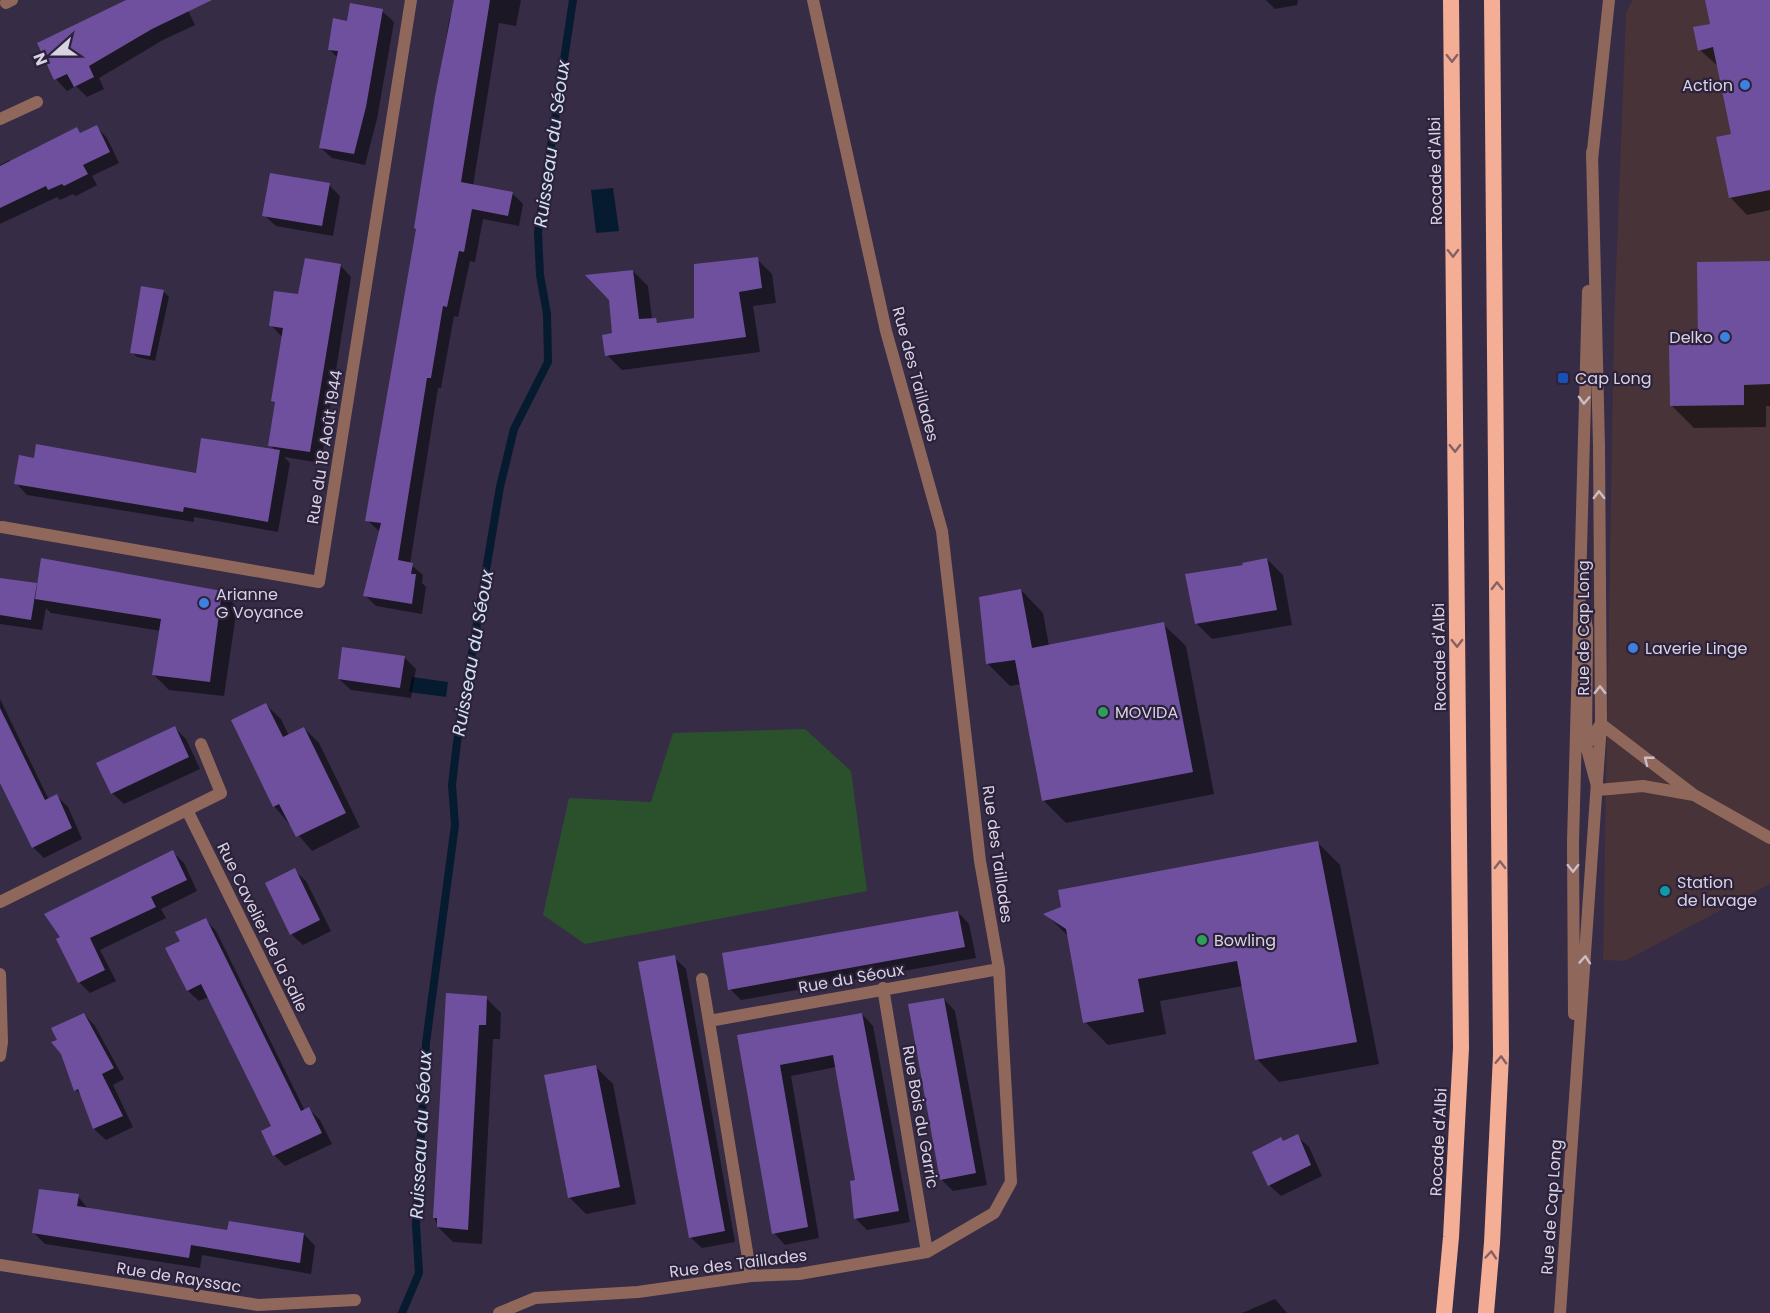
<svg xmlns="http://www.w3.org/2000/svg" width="1770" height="1313" font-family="Poppins,sans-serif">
<rect width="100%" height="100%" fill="#362c45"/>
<path fill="#473338" d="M1633 0H1770V884L1625 961 1603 960 1614 323 1626 12Z"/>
<path fill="#2b512c" d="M805 729 851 771 867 891 585 944 543 915 569 798 651 802 673 733Z"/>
<path fill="#061b30" d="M613 188 619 231 596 233 591 190Z
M412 677 448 682 446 697 409 692Z"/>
<path fill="#0007" d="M129 0H183L195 25 163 40 99 78 104 89 87 97 76 86 67 91 56 79 39 44Z
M456 0H521L516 26 499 23 473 186 512 193 523 204 519 226 483 219 475 262 470 261 458 317 454 316 441 388H438L410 564 423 575 422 583 426 587 422 614 376 606 365 595 380 532 367 520 417 230 436 98 449 21Z
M1266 0H1298L1297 5 1275 9Z
M1706 0H1770V210L1747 215 1730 197 1733 135 1719 67 1700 50 1711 25Z
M382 11 394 22 377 119 365 165 332 158 320 147 338 58 330 50 349 23Z
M97 127 107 138 119 163 92 176 97 185 76 196 73 194 60 200 57 197 0 224V165L9 160 11 163 76 129 82 134Z
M329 185 340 196 333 236 276 226 264 215Z
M757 259 772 274 776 303 753 306 760 352 622 370 607 355 633 271 648 286 652 319 660 324 696 319Z
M1770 263V406H1766V427L1694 428 1672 406 1700 346Z
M340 265 351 277 321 463 284 457 290 463 278 532 194 517V522L27 495 16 483 197 475 276 451 270 445 277 404 273 401 282 337 271 325 300 296Z
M163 291 169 297 155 361 137 357 132 352Z
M1267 559 1283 575 1292 625 1212 639 1196 623Z
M0 579 38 587 222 592 237 607 224 696 169 690 154 675 161 631 51 613 46 608 42 630 0 624Z
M1021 590 1043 613 1049 646 1163 624 1186 646 1214 794 1066 823 1044 801 1021 684 1010 686 988 664Z
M404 657 416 669 411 698 351 690 339 679Z
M0 699 49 800 57 796 68 807 82 839 44 858 33 847 0 780Z
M266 705 281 719 289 736 304 728 319 743 360 827 312 851 274 806Z
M175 728 186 739 200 769 124 804 112 793Z
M1317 842 1340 865 1379 1064 1279 1082 1257 1059 1243 986 1160 1001 1166 1034 1108 1045 1085 1022 1069 937 1046 914Z
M173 852 184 863 197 891 161 909 166 918 100 950 116 981 90 993 79 982 58 939Z
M294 870 306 881 331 931 303 945 291 934Z
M958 912 969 924 976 958 741 1000 730 989Z
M206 920 216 931 305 1111 309 1109 320 1120 332 1144 285 1166 274 1155 273 1126 209 997 199 1001 188 991 167 949 182 942Z
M674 957 686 969 735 1242 702 1248 690 1237Z
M447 995 486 998 501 1013 500 1039H493L482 1244 453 1242 438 1227 434 1217Z
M944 999 955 1011 987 1185 953 1191 941 1179Z
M84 1014 95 1026 124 1079 113 1085 133 1127 106 1140 94 1129 83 1097 76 1090 59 1040Z
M862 1014 873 1026 910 1222 867 1230 856 1219 857 1181 836 1067 791 1076 819 1238 785 1245 774 1233 738 1036Z
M596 1067 613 1084 636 1204 586 1214 569 1197Z
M1297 1136 1309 1147 1322 1176 1281 1196 1269 1185 1281 1139 1284 1142Z
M78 1196 89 1210 228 1232 304 1234 315 1246 311 1274 202 1255 200 1268 45 1244 34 1233Z
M1275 1299 1287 1313H1242Z"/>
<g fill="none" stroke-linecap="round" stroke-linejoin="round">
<path stroke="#061b30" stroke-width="8" d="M402 1313 419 1273 416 1225 426 1043 455 825 452 785 457 742 500 487 514 429 548 362 547 314 540 275 538 232 573 0"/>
</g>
<path fill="#6f509e" d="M126 0H212L152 29 89 66 94 77 74 87 67 74 54 80 37 43Z
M454 0H490L461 182 513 192 508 216 472 209 464 252 459 251 447 307 443 306 431 378H427L398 560 413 563 411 574H416L412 604 363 596 381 523 365 521 416 229 414 228 435 96Z
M1705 0H1770V190L1729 198 1716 137 1731 134 1713 47 1698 51 1693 27 1710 24Z
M350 3 383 9 366 107 354 154 319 148 338 51 328 50 333 18 347 21Z
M97 125 110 152 83 165 88 174 64 186 62 184 48 190 46 186 0 208V166L77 127 80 133Z
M270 173 330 183 322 226 262 216Z
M758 257 762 288 739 292 746 337 605 356 602 335 612 333 609 300 585 275 633 270 639 319 656 318 657 323 694 318V264Z
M305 258 341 264 310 452 268 446 275 402 271 401 283 328 269 326 274 291 298 294Z
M1770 261V384L1744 385V405L1670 406 1669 345 1698 344 1697 262Z
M141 286 164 290 150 356 130 353Z
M201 438 280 450 268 522 184 507 183 512 14 484 19 455 34 458 36 444 196 473Z
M41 558 222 591 210 682 152 675 161 619 35 599Z
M1267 558 1277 610 1195 624 1185 574 1243 565 1242 563Z
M0 578 37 583 31 620 0 615Z
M1021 589 1032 648 1164 622 1193 772 1042 801 1015 660 986 664 979 597Z
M342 647 405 656 400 688 338 679Z
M266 703 283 737 304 727 346 813 296 837 279 804 273 807 231 720Z
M0 708 45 800 57 794 72 828 32 848 0 783Z
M175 726 189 757 111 794 96 763Z
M1318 841 1357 1042 1255 1060 1237 961 1138 979 1144 1012 1083 1023 1066 929 1043 914 1061 907 1058 890Z
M173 850 187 880 151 897 156 907 90 938 105 970 78 983 56 939 60 937 44 914Z
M295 868 320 920 290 935 265 883Z
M958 911 965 947 728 990 722 953Z
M206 918 301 1111 309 1107 322 1133 273 1156 261 1131 271 1126 201 984 187 991 165 948 180 941 175 932Z
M675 955 725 1231 689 1238 638 962Z
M446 993 487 996 486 1025H479L468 1230 437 1227V1218H433Z
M944 998 976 1173 940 1180 908 1004Z
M84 1013 114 1068 102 1074 123 1116 93 1129 78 1089 74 1091 61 1054 51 1042 57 1040 51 1028Z
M862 1013 899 1211 854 1219 850 1181 855 1180 833 1055 780 1065 808 1227 772 1234 737 1035Z
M596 1065 620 1187 568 1198 544 1075Z
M1298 1134 1311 1165 1268 1186 1252 1152 1281 1137 1283 1141Z
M39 1189 79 1194 77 1206 227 1230 229 1221 304 1233 300 1263 191 1245 189 1258 32 1233Z"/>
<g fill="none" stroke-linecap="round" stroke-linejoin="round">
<path stroke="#90685b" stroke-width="12" d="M6 3 12 0
M0 119 37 102
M1592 160 1609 0
M2 527 319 582 411 0
M1584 611 1587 629 1586 746
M1694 795 1643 786 1598 790 1586 745 1601 724 1694 795 1770 838
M187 810 310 1059
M0 902 221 793 201 744
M0 974 2 1042 0 1056
M702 979 751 1276
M883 988 927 1252
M1574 1014 1573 842 1588 291
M709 1021 999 969
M0 1265 258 1305 355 1300
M499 1313 535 1298 638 1292 751 1276 799 1274 927 1252 994 1213 1011 1182 999 969 980 861 942 531 886 331 813 0
M1560 1313 1601 724 1599 446 1592 152"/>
<path stroke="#f4ae96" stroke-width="16" d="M1444 1313 1451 1237 1461 1048 1451 0
M1486 1313 1492 1243 1501 1055 1492 0"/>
</g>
<defs><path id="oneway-chevron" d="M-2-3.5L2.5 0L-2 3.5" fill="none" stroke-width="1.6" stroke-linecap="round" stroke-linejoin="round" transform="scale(1.5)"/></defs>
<g stroke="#866164">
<use href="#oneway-chevron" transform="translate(1452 58) rotate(89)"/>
<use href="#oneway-chevron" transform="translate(1453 253) rotate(89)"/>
<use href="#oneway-chevron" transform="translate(1455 448) rotate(89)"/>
<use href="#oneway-chevron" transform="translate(1497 586) rotate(-90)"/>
<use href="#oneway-chevron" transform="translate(1457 643) rotate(89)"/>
<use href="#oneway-chevron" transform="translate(1500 865) rotate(-90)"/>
<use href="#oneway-chevron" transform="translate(1501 1060) rotate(-88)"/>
<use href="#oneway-chevron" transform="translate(1491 1255) rotate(-85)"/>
</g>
<g stroke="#cabdc7">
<use href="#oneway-chevron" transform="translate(1584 400) rotate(92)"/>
<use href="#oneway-chevron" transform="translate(1599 495) rotate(-90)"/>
<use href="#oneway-chevron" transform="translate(1600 690) rotate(-90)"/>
<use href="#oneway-chevron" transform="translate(1648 760) rotate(-142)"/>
<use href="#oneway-chevron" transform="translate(1573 868) rotate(90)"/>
<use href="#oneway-chevron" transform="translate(1585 960) rotate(-86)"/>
</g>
<g fill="#3f7fe0" stroke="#2c223b" stroke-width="2">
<circle cx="1745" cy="85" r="6"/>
<circle cx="1725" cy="337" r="6"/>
<circle cx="204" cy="603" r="6"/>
<circle cx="1633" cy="648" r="6"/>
</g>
<rect fill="#1a4fb4" stroke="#2c223b" stroke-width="2" x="1557" y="372" width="12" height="12" rx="3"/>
<g fill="#2e9e5b" stroke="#2c223b" stroke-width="2">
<circle cx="1103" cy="712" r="6"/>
<circle cx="1202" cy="940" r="6"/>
</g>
<circle fill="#0f9aa8" stroke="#2c223b" stroke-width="2" cx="1665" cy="891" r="6"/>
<g text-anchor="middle" stroke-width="4.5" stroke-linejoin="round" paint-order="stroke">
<g font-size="16" fill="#d8d2e2" stroke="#2c223b" text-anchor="start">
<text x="1733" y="91" text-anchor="end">Action</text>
<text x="1713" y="343" text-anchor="end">Delko</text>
<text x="1575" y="384">Cap Long</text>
<text x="216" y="600">Arianne<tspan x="216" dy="18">G Voyance</tspan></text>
<text x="1645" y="654">Laverie Linge</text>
<text x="1115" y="718">MOVIDA</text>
<text x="1677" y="888">Station<tspan x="1677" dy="18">de lavage</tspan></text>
<text x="1214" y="946">Bowling</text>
</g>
<g font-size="16" fill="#d8d2e2" stroke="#2c223b">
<text transform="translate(1435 171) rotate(-91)" y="6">Rocade d'Albi</text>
<text transform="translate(916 374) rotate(75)" y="6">Rue des Taillades</text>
<text transform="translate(324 447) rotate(-81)" y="6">Rue du 18 Août 1944</text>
<text transform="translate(1583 628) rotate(-90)" y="6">Rue de Cap Long</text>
<text transform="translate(1439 657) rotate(-91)" y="6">Rocade d'Albi</text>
<text transform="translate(998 854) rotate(82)" y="6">Rue des Taillades</text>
<text transform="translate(263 927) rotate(64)" y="6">Rue Cavelier de la Salle</text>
<text transform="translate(851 978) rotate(-10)" y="6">Rue du Séoux</text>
<text transform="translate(921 1117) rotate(80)" y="6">Rue Bois du Garric</text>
<text transform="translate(1438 1142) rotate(-87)" y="6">Rocade d'Albi</text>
<text transform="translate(1551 1207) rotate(-86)" y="6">Rue de Cap Long</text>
<text transform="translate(738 1263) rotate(-7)" y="6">Rue des Taillades</text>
<text transform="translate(179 1277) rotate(9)" y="6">Rue de Rayssac</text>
</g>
<g font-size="18" font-style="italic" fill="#d1e2f4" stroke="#2c223b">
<text transform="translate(552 144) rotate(-82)" y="6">Ruisseau du Séoux</text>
<text transform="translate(473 653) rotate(-80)" y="6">Ruisseau du Séoux</text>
<text transform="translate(421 1135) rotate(-87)" y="6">Ruisseau du Séoux</text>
</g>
</g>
<g transform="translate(54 54) rotate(249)" stroke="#2c223b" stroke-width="4.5" paint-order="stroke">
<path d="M0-4.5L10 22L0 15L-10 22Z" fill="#d8d2e2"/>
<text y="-9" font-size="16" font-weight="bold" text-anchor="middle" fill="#d8d2e2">N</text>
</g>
</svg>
